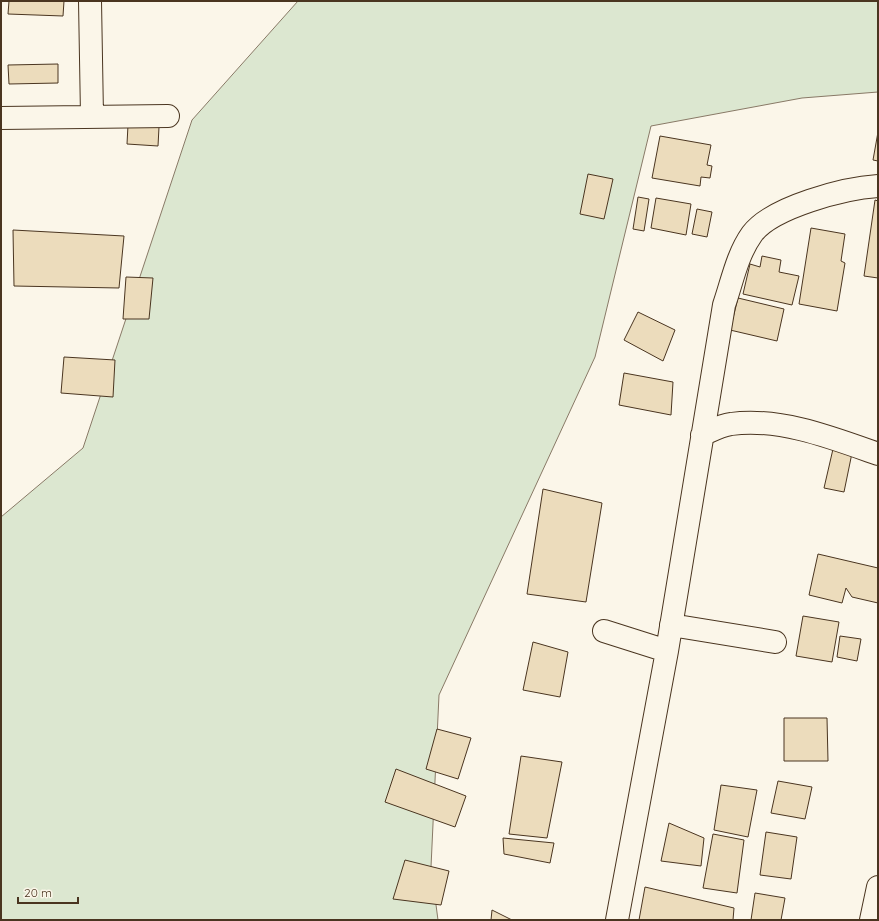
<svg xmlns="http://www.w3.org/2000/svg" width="879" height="921" font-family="Quicksand,sans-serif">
<rect width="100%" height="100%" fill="#fbf6e9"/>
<path fill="#dce7d0" stroke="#887966" d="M298 1H878V92L802 98 651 126 595 357 439 695 431 867 438 920H1V517L83 448 192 120Z"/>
<path fill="#ecdcbc" stroke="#4a3520" d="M9 1H64L63 16 8 14Z
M58 64V83L9 84 8 65Z
M128 125 159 127 158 146 127 144Z
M878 132V161L873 160Z
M660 136 711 145 707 165 712 166 710 178 701 177 700 186 652 178Z
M588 174 613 179 604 219 580 214Z
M638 197 649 199 644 231 633 229Z
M656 198 691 204 686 235 651 228Z
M875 200 878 201V278L864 276Z
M697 209 712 212 707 237 692 234Z
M811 228 845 234 841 261 845 263 837 311 799 304Z
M13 230 124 236 119 288 14 286Z
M762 256 781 260 779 272 799 276 792 305 743 294 750 264 760 267Z
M126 277 153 278 149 319H123Z
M738 298 784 309 777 341 730 330Z
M638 312 675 330 663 361 624 340Z
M64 357 115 360 113 397 61 393Z
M624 373 673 382 671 415 619 405Z
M833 449 852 453 844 492 824 488Z
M543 489 602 503 586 602 527 594Z
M818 554 878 568V603L852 597 846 588 842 603 809 595Z
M803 616 839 622 832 662 796 656Z
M840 636 861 639 857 661 837 657Z
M533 642 568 652 560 697 523 690Z
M784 718H827L828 761H784Z
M437 729 471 738 458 779 426 769Z
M521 756 562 762 547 838 509 834Z
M396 769 466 796 455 827 385 802Z
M778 781 812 787 805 819 771 813Z
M721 785 757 790 748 837 714 830Z
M669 823 704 838 701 866 661 861Z
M766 832 797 837 791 879 760 875Z
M713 834 744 840 737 893 703 888Z
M503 838 554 843 550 863 504 854Z
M405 860 449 871 441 905 393 899Z
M645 887 734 908 733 920H639Z
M755 893 785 898 781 920H751Z
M492 910 512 920H491Z"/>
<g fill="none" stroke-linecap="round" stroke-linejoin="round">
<defs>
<path id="minor" d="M90 1 92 116
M1 118 168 116
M702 435C711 431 721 425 731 424 779 417 833 438 878 454
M671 625 775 642
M604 631 667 651
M617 920 667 651 724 305C732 282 737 255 752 234 772 207 845 188 878 186
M871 920 878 887"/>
</defs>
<use href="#minor" stroke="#4a3520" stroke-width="24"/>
<use href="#minor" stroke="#fbf6e9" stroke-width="22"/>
</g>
<rect width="879" height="921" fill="none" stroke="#4a3520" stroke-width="4"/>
<path d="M18 897v6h60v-6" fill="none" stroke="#4a3520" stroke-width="2"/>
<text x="24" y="897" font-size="12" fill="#4a3520" stroke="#fbf6e9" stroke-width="3" paint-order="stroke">20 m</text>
</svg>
